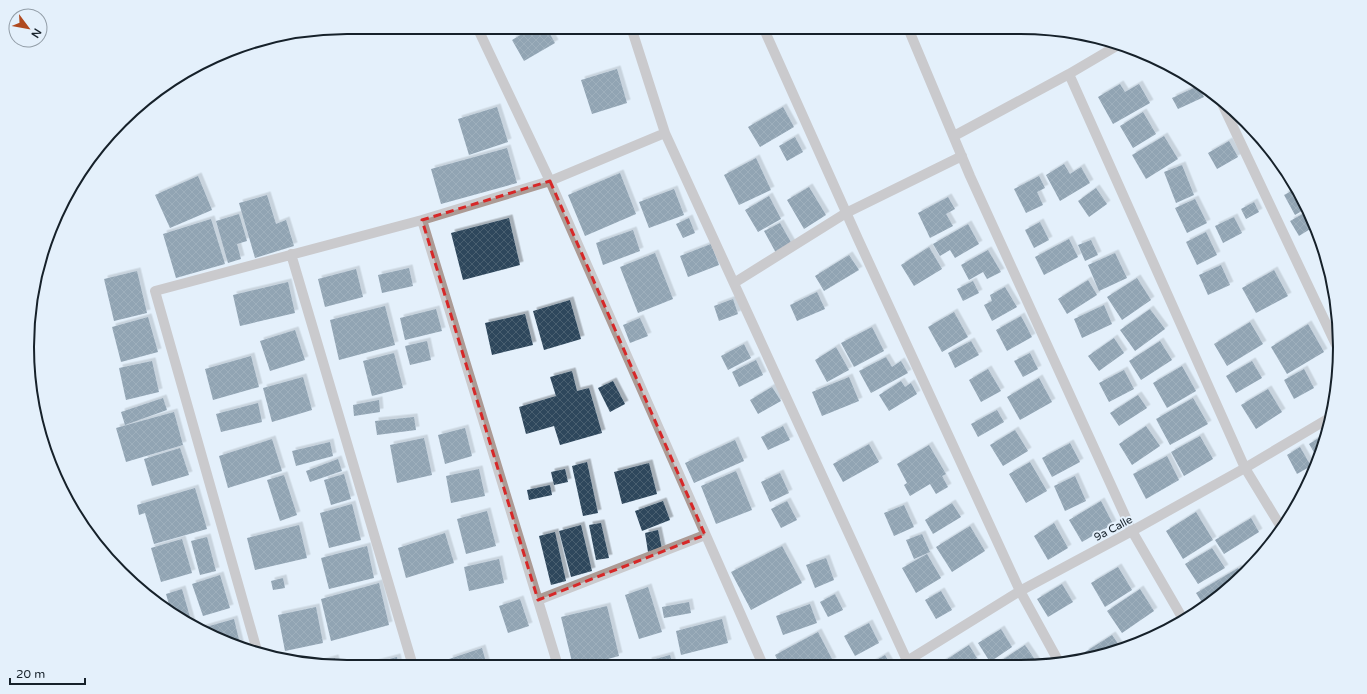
<svg xmlns="http://www.w3.org/2000/svg" width="1367" height="694" font-family="'Varela Round',sans-serif">
<defs>
<pattern id="building-cross-hatch" width="8" height="8" patternUnits="userSpaceOnUse"><rect width="8" height="8" fill="#2d465b"/><path d="M0 0l8 8M0 8l8-8" fill="none" stroke="#495e6f"/></pattern>
<filter id="shadow"><feDropShadow dx="3.5" dy="-3.5" stdDeviation="0" flood-color="#0004"/></filter>
</defs>
<rect width="100%" height="100%" fill="#e4f0fb"/>
<path fill="url(#building-cross-hatch)" filter="url(#shadow)" d="M534 27H546L555 43 524 61 512 40Z
M617 69 627 103 592 114 581 80Z
M1120 84 1125 92 1139 84 1150 103 1113 124 1098 97Z
M1198 86 1204 97 1178 109 1172 98Z
M497 107 508 142 469 155 458 119Z
M783 107 794 127 760 147 748 127Z
M1143 112 1156 134 1133 148 1120 126Z
M1164 136 1178 159 1146 179 1132 155Z
M795 137 803 152 787 161 779 146Z
M1229 141 1238 157 1217 169 1208 153Z
M507 148 517 183 441 204 431 169Z
M756 158 771 190 739 205 724 175Z
M1064 164 1070 174 1081 167 1090 183 1060 201 1046 175Z
M1182 165 1194 195 1176 203 1164 172Z
M620 173 636 214 585 236 568 195Z
M198 176 212 210 170 228 155 195Z
M1039 176 1045 188 1037 192 1043 205 1026 213 1014 189Z
M809 187 826 215 804 229 787 200Z
M1096 188 1107 204 1089 217 1078 201Z
M1297 188 1307 208 1295 215 1284 195Z
M674 189 684 215 649 228 639 202Z
M267 195 276 224 286 220 294 246 255 258 239 203Z
M769 196 781 219 758 232 745 210Z
M948 197 955 209 946 214 953 226 930 238 918 213Z
M1195 199 1207 223 1187 233 1175 208Z
M1254 202 1259 212 1246 219 1241 209Z
M1308 211 1315 226 1299 236 1290 221Z
M239 214 247 241 237 244 241 259 228 263 216 221Z
M1234 217 1242 233 1223 243 1215 226Z
M509 218 520 265 463 280 451 233Z
M689 218 695 233 683 238 676 224Z
M211 219 225 264 176 278 163 234Z
M1040 222 1049 240 1034 248 1025 230Z
M780 223 792 244 776 253 764 231Z
M968 224 979 244 955 258 950 250 940 256 933 244Z
M633 230 640 251 603 265 596 243Z
M1206 232 1217 255 1197 265 1186 242Z
M1069 239 1078 257 1044 275 1035 257Z
M1091 240 1098 255 1085 261 1078 245Z
M711 244 719 265 688 277 680 256Z
M929 247 942 269 914 286 901 265Z
M988 250 1001 272 987 279 983 272 969 280 961 265Z
M655 253 673 299 638 313 620 267Z
M1115 253 1127 278 1099 291 1088 265Z
M849 255 859 270 824 291 815 276Z
M1221 265 1230 285 1208 295 1199 275Z
M409 268 413 286 382 293 378 275Z
M356 269 363 297 325 307 318 279Z
M1274 270 1288 296 1256 313 1242 288Z
M137 271 147 313 114 321 104 279Z
M1137 278 1151 300 1122 320 1107 297Z
M1088 280 1097 295 1067 314 1058 299Z
M973 281 979 293 963 301 957 289Z
M288 282 295 313 240 326 233 295Z
M1005 287 1017 307 992 321 984 305 992 301 990 295Z
M817 292 825 309 797 321 790 305Z
M733 299 738 314 719 321 714 306Z
M570 300 581 339 544 350 533 311Z
M1104 305 1112 324 1082 338 1074 319Z
M385 306 395 345 339 360 330 320Z
M436 309 442 331 405 340 400 318Z
M1150 309 1165 329 1135 351 1120 330Z
M954 312 968 337 942 352 928 327Z
M525 314 533 345 492 355 485 323Z
M1021 316 1032 337 1007 351 996 330Z
M148 317 158 352 121 362 112 327Z
M640 318 648 336 630 343 623 325Z
M1250 322 1263 344 1227 366 1214 344Z
M1308 324 1324 352 1287 374 1271 347Z
M872 327 884 351 854 367 841 343Z
M295 330 305 360 270 371 260 341Z
M1114 338 1124 353 1099 371 1088 356Z
M427 341 431 360 410 365 405 346Z
M971 341 979 355 955 368 948 353Z
M1160 341 1172 360 1141 380 1129 361Z
M744 344 751 358 728 370 721 356Z
M836 347 849 370 827 382 815 360Z
M394 353 403 388 372 396 363 361Z
M1030 353 1038 369 1023 377 1014 361Z
M251 356 259 387 213 400 205 369Z
M886 357 892 367 901 361 908 373 871 393 859 371Z
M756 360 763 375 739 387 732 372Z
M152 361 159 392 126 400 119 368Z
M1252 361 1262 378 1236 393 1226 376Z
M1182 366 1196 391 1167 408 1153 383Z
M988 369 1001 391 981 402 969 380Z
M1304 369 1314 388 1294 399 1284 380Z
M1124 370 1134 389 1109 402 1099 383Z
M572 371 577 391 589 388 602 433 560 445 554 426 526 434 519 407 556 396 550 377Z
M303 377 312 410 272 422 263 388Z
M849 377 859 401 822 416 812 392Z
M1039 378 1052 402 1020 420 1007 397Z
M613 381 625 404 610 412 598 388Z
M901 381 905 387 911 383 917 394 889 411 879 395Z
M772 387 781 401 758 414 750 400Z
M1268 389 1282 412 1256 429 1241 405Z
M1138 395 1147 408 1119 426 1110 413Z
M163 398 167 410 125 425 121 412Z
M1193 398 1208 424 1170 445 1156 419Z
M379 400 380 412 354 416 353 405Z
M258 403 262 422 221 432 216 414Z
M997 410 1004 422 978 437 971 424Z
M174 412 183 445 126 462 116 428Z
M414 417 416 430 377 435 375 421Z
M783 426 790 440 768 450 761 437Z
M1146 426 1160 446 1132 465 1119 444Z
M465 428 472 456 445 464 438 435Z
M1015 430 1028 451 1003 466 990 445Z
M1328 432 1318 459 1309 444Z
M1200 436 1213 459 1184 476 1171 452Z
M424 438 432 475 397 483 390 445Z
M272 439 282 471 228 488 219 456Z
M735 440 744 461 694 483 685 463Z
M330 442 333 456 296 466 292 451Z
M1070 443 1080 462 1052 477 1042 458Z
M869 444 879 462 843 482 833 464Z
M929 445 946 474 942 476 948 487 936 494 930 484 910 496 904 485 907 483 897 464Z
M1300 447 1311 466 1297 474 1287 455Z
M180 448 189 475 152 486 144 459Z
M1167 456 1179 480 1146 499 1133 474Z
M338 459 342 471 310 482 306 471Z
M587 462 598 513 583 516 572 466Z
M1030 462 1047 491 1026 503 1009 474Z
M649 463 657 494 622 504 614 472Z
M479 469 485 496 451 503 446 476Z
M565 469 568 482 554 485 551 472Z
M736 471 752 510 716 524 701 486Z
M780 473 789 493 770 502 761 482Z
M344 474 351 499 331 505 324 480Z
M284 475 297 515 280 521 267 480Z
M1075 476 1086 501 1065 511 1054 486Z
M550 485 552 495 529 500 527 490Z
M195 488 207 529 154 544 145 513 139 515 137 505Z
M663 501 670 520 642 531 635 511Z
M787 501 797 520 781 528 771 509Z
M1101 501 1113 524 1082 542 1069 520Z
M952 503 961 517 933 534 925 520Z
M352 504 361 540 329 548 320 513Z
M904 505 914 527 894 536 884 513Z
M487 511 496 546 466 554 457 519Z
M1196 512 1213 540 1183 559 1166 531Z
M1251 518 1259 532 1224 554 1215 540Z
M601 523 609 558 596 560 589 525Z
M1054 523 1068 548 1048 560 1034 536Z
M299 525 307 558 255 570 247 538Z
M581 525 592 571 571 577 559 531Z
M970 526 985 551 952 572 936 547Z
M658 530 662 549 648 552 645 533Z
M555 532 566 581 551 585 539 536Z
M445 533 454 563 406 578 398 548Z
M922 534 930 552 914 559 906 540Z
M207 537 216 571 200 575 191 541Z
M182 539 192 573 161 582 151 548Z
M367 546 374 578 329 589 321 558Z
M782 546 802 583 751 610 731 572Z
M1212 548 1225 568 1198 584 1185 564Z
M927 554 941 578 916 593 902 568Z
M826 558 834 580 815 588 806 565Z
M499 559 504 583 469 591 464 567Z
M1118 567 1132 590 1105 607 1091 583Z
M1238 568 1242 575 1215 601 1205 607 1196 593Z
M220 575 230 608 203 616 192 584Z
M283 578 285 588 273 590 271 581Z
M379 583 389 625 331 641 321 599Z
M1062 584 1073 602 1048 617 1037 599Z
M648 587 662 632 639 639 625 595Z
M182 589 192 624 170 608 166 594Z
M1140 589 1154 611 1122 633 1107 611Z
M941 591 952 610 936 619 925 600Z
M835 594 843 610 828 617 820 602Z
M520 599 529 626 508 633 499 606Z
M689 602 691 613 664 618 662 607Z
M810 604 817 623 783 635 776 616Z
M607 606 619 656 582 666H573L561 617Z
M316 607 323 643 285 651 278 615Z
M234 619 241 648 206 634 199 629Z
M722 619 728 643 681 655 676 631Z
M869 623 879 643 855 656 844 636Z
M1001 629 1012 647 990 662 978 643Z
M818 632 833 661 825 665H780L775 655Z
M1112 635 1121 648 1088 657 1085 652Z
M969 645 977 658 973 660 976 664 938 665Z
M1025 645 1038 664H996Z
M482 648 487 666H452L449 659Z
M670 655 673 665H649L648 661Z
M885 655 891 665H868Z
M397 657 399 666H363Z
M335 658 337 666 314 664Z"/>
<g fill="none" stroke-linecap="round" stroke-linejoin="round">
<path stroke="#ac9b95" stroke-width="10" d="M477 27 550 181 763 665
M631 27 665 133 909 665
M763 27 858 239 1020 591 1060 664
M908 28 970 176 1132 531 1183 619
M1069 74 1245 468 1281 527
M1219 97 1339 351
M954 136 1069 74 1120 44
M422 220 558 666
M291 254 413 666
M734 283 846 213 962 156
M538 600 705 535
M258 654 155 291 422 220 550 181 665 133
M907 661 1020 591 1132 531 1245 468 1331 417"/>
</g>
<path d="M0 0H1367V694H0ZM550 181 705 535 538 600 422 220Z" fill="#e4f0fb" fill-opacity=".55" fill-rule="evenodd"/>
<path fill="none" stroke="#d62828" stroke-width="3" stroke-dasharray="8 5" stroke-linejoin="round" d="M550 181 705 535 538 600 422 220Z"/>
<g text-anchor="middle" stroke-width="4" stroke-linejoin="round" paint-order="stroke">
<g font-size="11" fill="#16212a" stroke="#e4f0fb">
<text transform="translate(1113 528) rotate(-28)" y="4">9a Calle</text>
</g>
</g>
<path d="M0 0H1367V694H0ZM347 34H1020A313 313 0 0 1 1333 347V347A313 313 0 0 1 1020 660H347A313 313 0 0 1 34 347V347A313 313 0 0 1 347 34Z" fill="#e4f0fb" fill-rule="evenodd"/>
<path fill="none" stroke="#16212a" stroke-width="2" d="M347 34H1020A313 313 0 0 1 1333 347V347A313 313 0 0 1 1020 660H347A313 313 0 0 1 34 347V347A313 313 0 0 1 347 34Z"/>
<g transform="translate(28 28) rotate(122)"><circle r="19" fill="#e4f0fb" stroke="#929da7"/>
<path d="M0-3L7 15L0 10L-7 15Z" fill="#af491f"/>
<text y="-6" font-size="11" font-weight="bold" text-anchor="middle" fill="#16212a">N</text>
</g>
<path d="M10 678v6h75v-6" fill="none" stroke="#16212a" stroke-width="2"/>
<text x="16" y="678" font-size="12" fill="#16212a" stroke="#e4f0fb" stroke-width="3" paint-order="stroke">20 m</text>
</svg>
